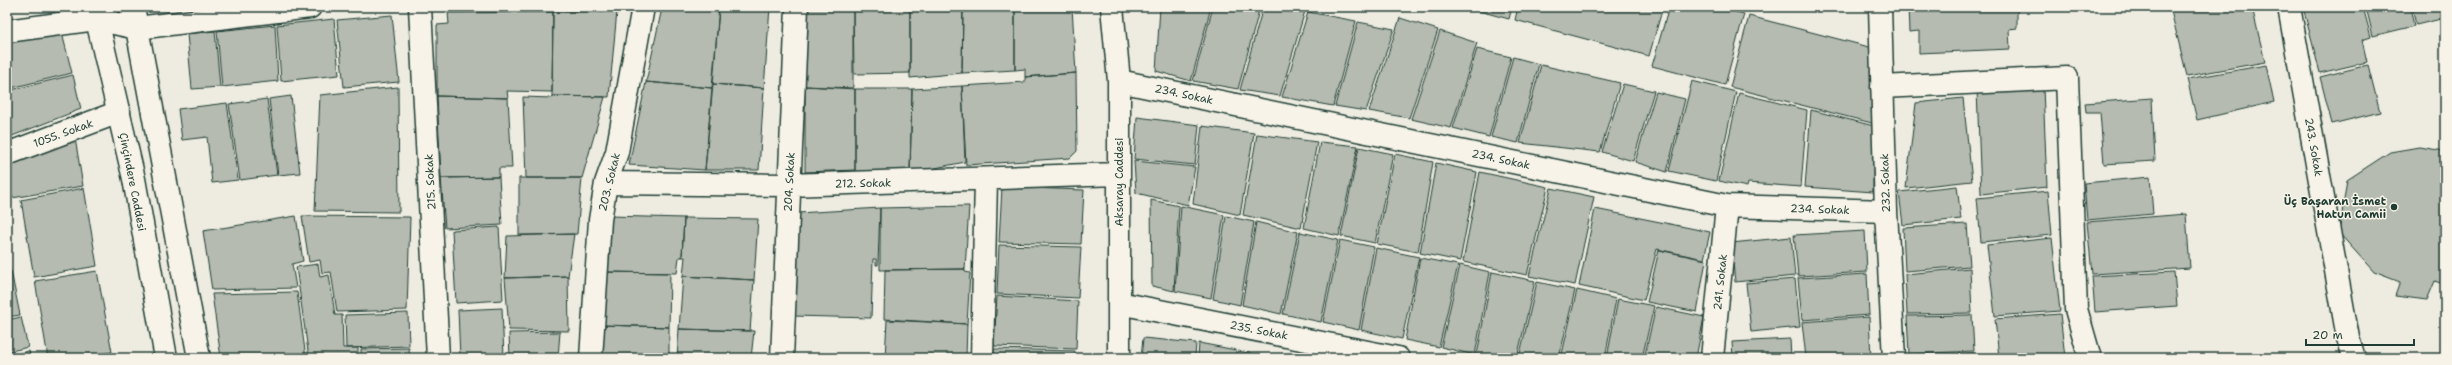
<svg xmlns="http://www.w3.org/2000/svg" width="2452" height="365" font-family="'Shantell Sans',sans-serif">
<rect width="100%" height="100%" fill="#eeece1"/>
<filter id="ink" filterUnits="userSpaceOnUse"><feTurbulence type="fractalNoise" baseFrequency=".025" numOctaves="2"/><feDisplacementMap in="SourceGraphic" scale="8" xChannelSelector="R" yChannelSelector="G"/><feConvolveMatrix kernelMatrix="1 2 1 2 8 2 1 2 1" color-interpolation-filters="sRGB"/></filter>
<g filter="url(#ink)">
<path fill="#b5bbb0" stroke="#1f3d34" d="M770 7 764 88 713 84 719 8Z
M805 7H853V88L805 86Z
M853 7H910V73L854 74Z
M910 7H963L962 73 910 78Z
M963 7H1015V70L962 73Z
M1015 7H1072L1076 73 1025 77V69L1015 70Z
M1160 7H1211L1191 81 1156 71Z
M1213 7H1260L1238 89 1193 81Z
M1263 7H1285L1305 11 1280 96 1240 90Z
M1464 7H1512L1509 19Z
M1518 7H1663L1649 56 1515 20Z
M1669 7H1717L1744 14 1725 85 1652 66Z
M1908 7H2017V28L2009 29 2010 49 1919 53V31L1909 32Z
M2170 7H2252L2265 62 2187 76Z
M2303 7H2363L2371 37 2362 40 2367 62 2320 73Z
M2366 7H2410L2414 26 2373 36Z
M2412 7H2445V18L2416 25Z
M662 8H719L712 88 646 82Z
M617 11 609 97 552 96 553 12Z
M553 12 552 92 507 91 508 98 437 96V25L449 24 448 13Z
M1308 12 1356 21 1333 106 1282 97Z
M392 15 399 82 344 87 337 20Z
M1749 16 1873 48 1872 123 1730 87Z
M1400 18 1438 30 1409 118 1369 111Z
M334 19 339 75 281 81 277 25Z
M1358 22 1394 29 1366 111 1335 106Z
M275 25 278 81 222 87 217 31Z
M61 29 72 73 7 89V41Z
M215 31 220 87 192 89 187 34Z
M1440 31 1477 43 1451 128 1411 119Z
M1477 49 1511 57 1489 137 1453 128Z
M1513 57 1539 64 1518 143 1491 137Z
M1541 65 1620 83 1600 152 1520 143Z
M2266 65 2274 102 2197 120 2187 79Z
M2368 65 2380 112 2332 124 2320 77Z
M1076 73 1077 151 1070 158 966 165 962 86 1025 82V77Z
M73 75 81 109 7 138V91Z
M1692 81 1736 92 1716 181 1669 171Z
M646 82 712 88 705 170 629 165Z
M713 84 764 88 759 170H705Z
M1623 84 1654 91 1633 161 1602 152Z
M805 86 855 89V170L805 172Z
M962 86 965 162 910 173 912 89Z
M398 87 399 212 315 211 320 95Z
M2043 87 2047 187 1981 194 1977 90Z
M855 89H912L910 173 855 175Z
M1656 92 1685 99 1667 172 1635 162Z
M1739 93 1807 110 1801 187 1748 183 1747 187 1719 181Z
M291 96 300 173 278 175 269 99Z
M437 96 508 98 512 168H499V177L441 178Z
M552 96 605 97 582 178H526L523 97 552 98Z
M1963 98 1972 181 1906 188 1916 103Z
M2152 98 2155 161 2104 164 2100 112H2086L2085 103Z
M267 99 277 175 240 180 229 104Z
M227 103 238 180 212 183 207 137 182 140 178 109Z
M1811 110 1874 126 1873 192 1805 187Z
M1137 117 1199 125 1195 165 1134 159Z
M1202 126 1254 133 1240 215 1193 204Z
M74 132 83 186 12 198 8 167Z
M1257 134 1317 142 1301 228 1243 215Z
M1320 142 1358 146 1339 236 1304 228Z
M1359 147 1393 154 1375 243 1341 236Z
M2419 147 2445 151V285L2435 281 2427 300 2395 296 2400 282 2374 272 2339 233 2347 180 2390 152Z
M1395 154 1433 162 1418 252 1377 244Z
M1134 161 1195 167 1188 205 1136 193Z
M1436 163 1477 172 1460 261 1420 253Z
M1480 172 1548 187 1527 275 1463 262Z
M499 177 502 225 445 228 441 178Z
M2150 177 2153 214 2087 220 2084 183Z
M519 178H582L577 234 519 235Z
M1957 186 1961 219 1903 225 1899 192Z
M1002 187 1084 190 1081 244 999 242Z
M84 188 97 266 34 277 21 200Z
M1551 188 1594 197 1575 285 1529 276Z
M2048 191 2052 235 1981 242 1977 198Z
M1151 200 1179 206 1174 291 1152 286Z
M969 206 965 269 880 270V208Z
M1181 206 1224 215 1211 298 1175 291Z
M880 208 878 265H876V259H873L871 318 793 316 798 213Z
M1595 209 1710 232 1704 259 1657 249 1644 300 1579 286Z
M2186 214 2190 268 2092 274 2087 222Z
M296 216 303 261 292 264 296 288 212 290 203 231Z
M302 216 410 217 407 310 337 312 331 272 322 273 320 260 309 262Z
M609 216 684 218 682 257H679L677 273 604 272Z
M1226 216 1254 222 1240 305 1213 299Z
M684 218 758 219 754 280 683 276 685 257H682Z
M1256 222 1298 232 1281 314 1242 305Z
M1967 224 1970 266 1905 271 1903 228Z
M499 227 503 300 456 303 452 230Z
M1865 231 1867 272 1798 276 1794 235Z
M1300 232 1338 240 1321 322 1283 314Z
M574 234 568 276 505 278 507 236Z
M1791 237 1795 276 1735 282 1731 243Z
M2052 238 2060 311 1995 316 1987 245Z
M1340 240 1374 247 1359 330 1323 322Z
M999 245 1081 247 1078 298 997 294Z
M1376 248 1419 257 1402 339 1361 330Z
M1659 250 1706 260 1697 312 1647 302Z
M7 254 10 269 7 270Z
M1420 258 1458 265 1439 347 1405 340Z
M318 264 320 277 329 275 335 315H342L343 348H358V358H309L296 267Z
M1460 265 1490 272 1475 355 1441 347Z
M1970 268 1972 313 1907 314 1905 274Z
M965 269V272L970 273 967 324 884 319 885 270Z
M11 271 20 315 7 317V272Z
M97 271 112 352 78 358H48L35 281Z
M604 272 670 273 669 327 601 325Z
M1492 272 1535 281 1517 358H1491L1477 355Z
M2174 272 2177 306 2095 312 2092 276Z
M1867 274 1869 315 1802 320 1798 278Z
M568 276 569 331 509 330 505 278Z
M683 276 754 280 750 331 679 329Z
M1795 279 1800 327 1751 332 1746 283Z
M1537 282 1575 290 1559 358H1519Z
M1577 290 1616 299 1605 358H1561Z
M297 292 306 358H221L212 294Z
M997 296 1078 301 1076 349 994 346Z
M1618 299 1654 306 1642 358H1607Z
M1656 307 1704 317 1696 358H1644Z
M502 308 504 358H460L458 310Z
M408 313 409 346 346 348 345 315Z
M2060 314 2065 357 1999 358 1995 319Z
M1972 315 1974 351 1909 354 1907 316Z
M21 317 28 347 7 352V320Z
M1869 317 1871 358H1806L1802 322Z
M887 320 967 324 966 358H885Z
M601 325 669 327V358H602Z
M679 329 754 331 751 358H677Z
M560 332 558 358H510L509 333Z
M1143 338 1196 343 1195 358H1141Z
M1790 339 1791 358H1733L1732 342Z
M1199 343 1236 350V358H1198Z
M409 348 410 358H361V349Z
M994 349 1075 351V358H994Z
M29 351 31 358H7V356Z
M1238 351 1264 356V358H1238Z
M1974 353V358H1909V356Z"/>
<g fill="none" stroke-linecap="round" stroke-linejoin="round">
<defs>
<path id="street" d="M420 7 438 358
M1112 7 1119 81V358
M1880 7 1886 211 1894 358
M2289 7 2348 338 2354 358
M137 28 310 7
M7 31 96 19
M1119 81 1727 206 1886 211
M1882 87 2067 78 2076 309 2090 358
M7 154 119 112
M606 183 788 185 1119 174
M1119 303 1398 358
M591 358 600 220 606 183 617 152 643 7
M782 358 797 7
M982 358 986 180
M1712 358 1727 206"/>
<path id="secondary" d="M94 7 134 179 166 358
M133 7 199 358
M96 19 137 28"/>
</defs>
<use href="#street" stroke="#1f3d34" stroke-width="25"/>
<use href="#secondary" stroke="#1f3d34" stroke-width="25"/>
<use href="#street" stroke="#f7f3e8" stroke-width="22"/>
<use href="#secondary" stroke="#f7f3e8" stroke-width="22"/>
</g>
</g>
<circle fill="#1f3d34" stroke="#f7f3e8" stroke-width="1.5" cx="2394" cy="207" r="4"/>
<g text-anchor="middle" stroke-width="3" stroke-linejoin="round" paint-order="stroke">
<g font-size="11" fill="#1f3d34" stroke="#f7f3e8">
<text transform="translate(1184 94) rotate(12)" y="4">234. Sokak</text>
<text transform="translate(63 133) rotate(-20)" y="4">1055. Sokak</text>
<text transform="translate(2314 147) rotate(80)" y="4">243. Sokak</text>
<text transform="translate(1501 159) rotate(12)" y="4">234. Sokak</text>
<text transform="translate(133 182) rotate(79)" y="4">Çinçindere Caddesi</text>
<text transform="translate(430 182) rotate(-93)" y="4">215. Sokak</text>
<text transform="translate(609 182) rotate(-76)" y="4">203. Sokak</text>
<text transform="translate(789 182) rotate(-87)" y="4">204. Sokak</text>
<text transform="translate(1119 182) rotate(-90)" y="4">Aksaray Caddesi</text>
<text transform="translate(863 183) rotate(-1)" y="4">212. Sokak</text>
<text transform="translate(1885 183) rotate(-92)" y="4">232. Sokak</text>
<text transform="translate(1820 209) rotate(2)" y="4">234. Sokak</text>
<text transform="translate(1720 282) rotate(-84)" y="4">241. Sokak</text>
<text transform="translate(1259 330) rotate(11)" y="4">235. Sokak</text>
</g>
<g font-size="11" font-weight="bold" fill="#1f3d34" stroke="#f7f3e8" text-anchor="end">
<text x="2386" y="205">Üç Başaran İsmet<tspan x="2386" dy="13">Hatun Camii</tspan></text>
</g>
</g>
<rect width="2452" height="365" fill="none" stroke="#f7f3e8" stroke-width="24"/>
<rect x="12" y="12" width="2428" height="341" fill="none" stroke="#1f3d34" stroke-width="1.5" filter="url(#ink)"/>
<path d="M2306 339v6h108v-6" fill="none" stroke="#1f3d34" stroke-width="2"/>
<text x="2312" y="339" font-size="12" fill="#1f3d34" stroke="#f7f3e8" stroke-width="3" paint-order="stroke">20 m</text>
</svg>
